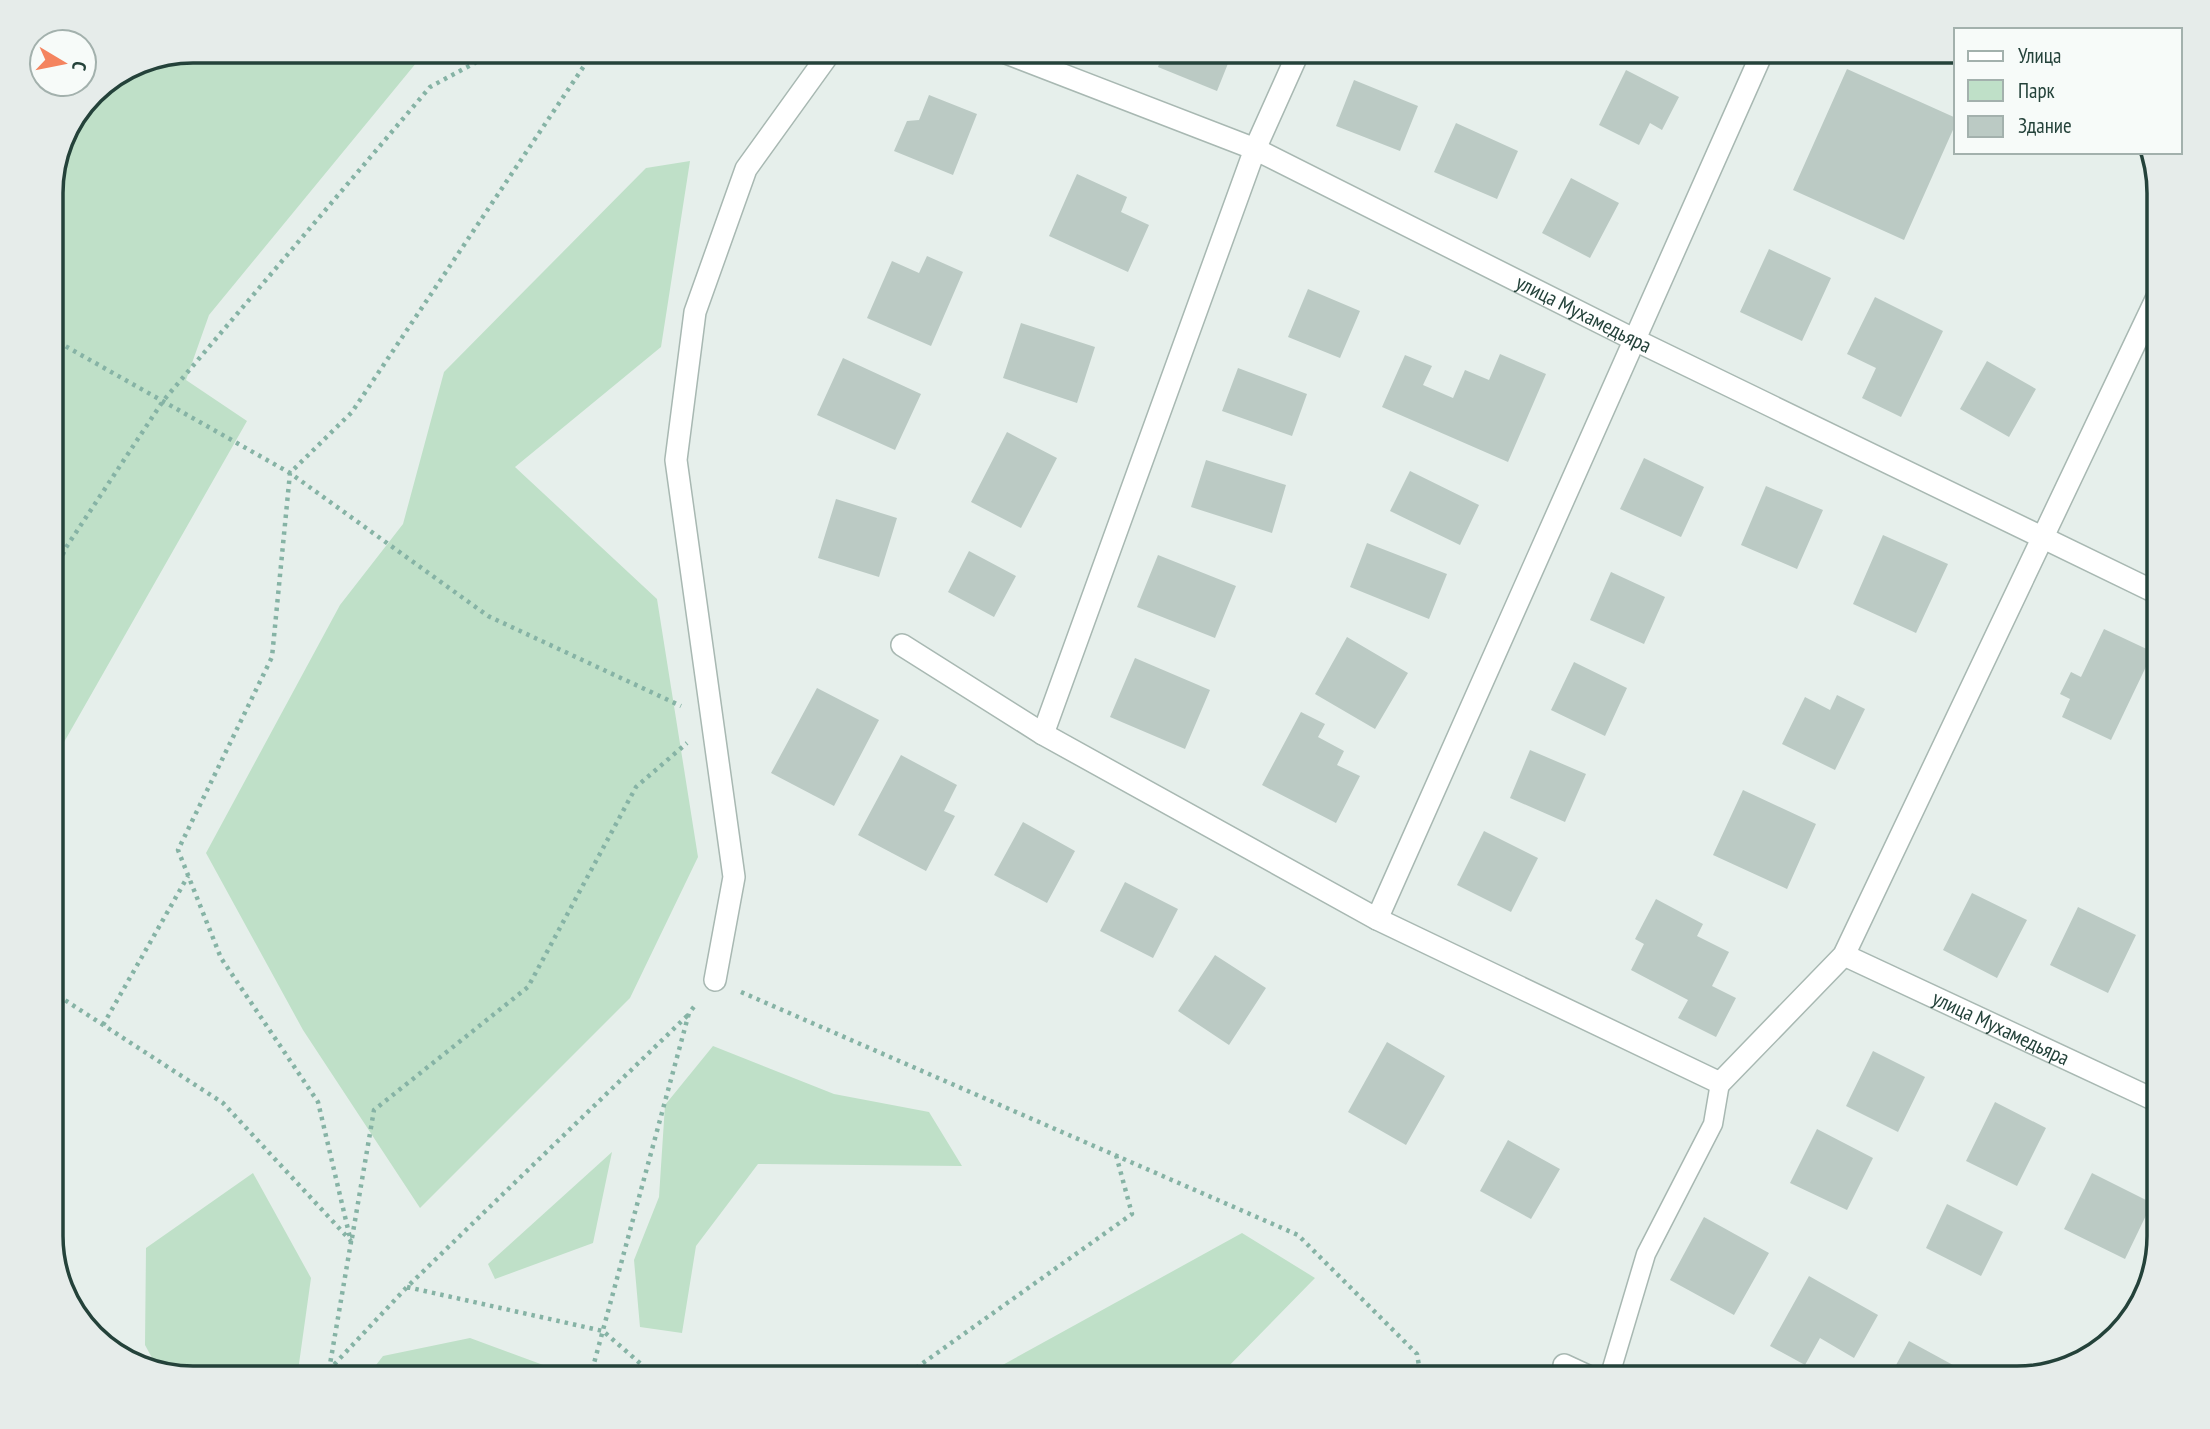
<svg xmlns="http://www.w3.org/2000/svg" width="2210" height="1429" font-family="'PT Sans Narrow',sans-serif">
<rect width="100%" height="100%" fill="#e6efeb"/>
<path fill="#bfe0c8" d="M193 51H426L209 315 186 380 247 421 51 765V184L65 131 93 92 139 61Z
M690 161 661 347 515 467 657 599 698 857 630 998 420 1208 303 1030 206 853 340 605 403 524 444 372 646 168Z
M713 1046 834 1094 929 1112 962 1166 758 1164 696 1246 682 1333 640 1327 634 1260 659 1197 665 1105Z
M612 1152 593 1243 495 1279 488 1264Z
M253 1173 311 1278 297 1378H193L157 1367 145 1345 146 1248Z
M1242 1233 1315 1278 1222 1373 1208 1378H979Z
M470 1338 546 1366 543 1378H366L383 1356Z"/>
<path fill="#bbcac4" d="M1164 51H1233L1217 91 1158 67Z
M1475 51H1500L1496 60Z
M1847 69 1956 118V123L1904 240 1793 190Z
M1626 70 1679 97 1662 130 1650 123 1639 145 1599 125Z
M1354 80 1418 106 1400 151 1336 126Z
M929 95 977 114 953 175 894 151 907 121 919 120Z
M1456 123 1518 151 1497 199 1434 172Z
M1077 174 1127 197 1121 212 1149 225 1128 272 1049 236Z
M1571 178 1619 203 1590 258 1542 233Z
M1769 249 1831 278 1802 341 1740 312Z
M927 256 963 272 931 346 867 318 892 261 919 273Z
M1308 289 1360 311 1340 358 1288 337Z
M1875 297 1943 331 1901 417 1862 398 1876 368 1847 354Z
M1021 323 1095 347 1077 403 1003 378Z
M1500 354 1546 374 1508 462 1382 407 1405 355 1432 366 1423 385 1453 398 1465 370 1489 380Z
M843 358 921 394 895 450 817 415Z
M1987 361 2036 389 2009 437 1960 409Z
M1238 368 1307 394 1292 436 1222 411Z
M1007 432 1057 458 1021 528 971 502Z
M1644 458 1704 487 1681 537 1620 509Z
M1206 460 1286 485 1272 533 1191 507Z
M1410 471 1479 505 1460 545 1390 511Z
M1766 486 1823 510 1797 569 1741 545Z
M836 499 897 518 879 577 818 558Z
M1883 535 1948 564 1916 633 1853 604Z
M1367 543 1447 574 1429 619 1350 587Z
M969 551 1016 576 994 617 948 592Z
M1158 555 1236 586 1215 638 1137 607Z
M1611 572 1665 597 1644 644 1590 620Z
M2104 629 2153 652 2111 740 2062 717 2070 699 2060 694 2071 672 2081 677Z
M1347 637 1408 673 1375 729 1315 694Z
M1135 658 1210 690 1185 749 1110 717Z
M1574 662 1627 688 1605 736 1551 710Z
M817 688 879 720 834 806 771 773Z
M1837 695 1865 709 1835 770 1782 744 1805 697 1830 710Z
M1301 712 1325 724 1318 737 1344 751 1337 765 1360 776 1336 823 1262 785Z
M1530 750 1586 774 1565 822 1510 798Z
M901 755 957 785 944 811 955 816 926 871 858 835Z
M1743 790 1816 824 1787 889 1713 855Z
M1023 822 1075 851 1047 903 994 875Z
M1484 831 1538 858 1511 912 1457 885Z
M1125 882 1178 909 1153 958 1100 931Z
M1972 893 2027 920 1997 978 1943 950Z
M1656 899 1703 924 1697 936 1729 952 1712 986 1736 998 1716 1037 1678 1018 1688 1000 1631 970 1644 944 1635 939Z
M2078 907 2136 935 2108 993 2050 965Z
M1215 955 1266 988 1229 1045 1178 1011Z
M2159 988V1023L2146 1017Z
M1387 1042 1445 1076 1406 1145 1348 1112Z
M1873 1051 1925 1077 1898 1132 1846 1106Z
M1995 1102 2046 1128 2017 1186 1966 1161Z
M1817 1129 1873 1158 1847 1210 1790 1183Z
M1508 1140 1560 1169 1531 1219 1480 1191Z
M2092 1173 2152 1203 2125 1259 2064 1229Z
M1947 1204 2003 1232 1981 1276 1926 1248Z
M1704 1217 1769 1253 1734 1315 1670 1280Z
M1809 1276 1878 1315 1854 1358 1820 1338 1805 1365 1770 1346Z
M1909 1341 1964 1371 1960 1378H1889Z"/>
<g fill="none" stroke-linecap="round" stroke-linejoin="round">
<defs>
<path id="lane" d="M1609 1378 1646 1254 1713 1124 1720 1083"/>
<g id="street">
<path id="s1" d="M1001 51 1255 149 1633 339 2159 594"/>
<path d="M902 645 1043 734 1377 919 1720 1083 1844 955 2159 293"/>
<path d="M1043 734 1255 149 1299 51"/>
<path d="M1377 919 1763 51"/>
<path id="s2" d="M1844 955 2159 1102"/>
<path d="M715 980 734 877 676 460 695 312 746 169 831 51"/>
<path d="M1564 1365 1592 1378"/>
</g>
</defs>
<use href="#lane" stroke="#a8b8b2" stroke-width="21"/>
<use href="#street" stroke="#a8b8b2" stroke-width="24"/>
<path stroke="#86b3a5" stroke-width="4.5" stroke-dasharray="3.5 5" stroke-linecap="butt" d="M51 338 290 473 488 616 681 706
M51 587 65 549 163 401 430 87 497 51
M51 991 223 1103 351 1241
M741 992 1298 1235 1417 1354 1421 1378
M103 1025 188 876
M352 1238 374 1110 528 987 636 787 687 743
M407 1287 603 1331 657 1378
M329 1370 351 1242 318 1102 221 958 178 850 272 657 290 473 352 412 594 51
M324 1378 329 1370 407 1287 689 1014
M590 1378 689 1013 697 1003
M902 1378 1132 1214 1116 1155"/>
<use href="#lane" stroke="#fff" stroke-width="18"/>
<use href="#street" stroke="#fff" stroke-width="21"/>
</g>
<g text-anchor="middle" stroke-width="7" stroke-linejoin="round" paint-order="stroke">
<g font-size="21" fill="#24423a" stroke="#f7fbf9">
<text dy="7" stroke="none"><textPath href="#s1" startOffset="640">улица Мухамедьяра</textPath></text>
<text dy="7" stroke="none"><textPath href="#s2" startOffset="173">улица Мухамедьяра</textPath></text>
</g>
</g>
<path d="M0 0H2210V1429H0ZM193 63H2017A130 130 0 0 1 2147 193V1236A130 130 0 0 1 2017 1366H193A130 130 0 0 1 63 1236V193A130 130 0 0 1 193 63Z" fill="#e6ecea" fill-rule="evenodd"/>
<path fill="none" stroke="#24423a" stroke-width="3.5" d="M193 63H2017A130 130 0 0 1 2147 193V1236A130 130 0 0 1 2017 1366H193A130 130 0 0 1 63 1236V193A130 130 0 0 1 193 63Z"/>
<rect x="1954" y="28" width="228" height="126" fill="#f7fbf9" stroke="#a3b1ad" stroke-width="2"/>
<rect x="1968" y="51" width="35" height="10" fill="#ffffff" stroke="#a3b1ad" stroke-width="2"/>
<text x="2018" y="63" font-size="21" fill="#24423a">Улица</text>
<rect x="1968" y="80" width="35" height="21" fill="#bfe0c8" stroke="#a3b1ad" stroke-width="2"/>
<text x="2018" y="98" font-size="21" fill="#24423a">Парк</text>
<rect x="1968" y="116" width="35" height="21" fill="#bbcac4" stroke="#a3b1ad" stroke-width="2"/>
<text x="2018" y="133" font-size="21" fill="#24423a">Здание</text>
<g transform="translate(63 63) rotate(100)"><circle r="33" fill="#f7fbf9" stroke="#a3b1ad" stroke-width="2"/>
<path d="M0-5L12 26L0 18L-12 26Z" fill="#f4845f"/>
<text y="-10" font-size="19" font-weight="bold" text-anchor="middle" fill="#24423a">С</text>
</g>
</svg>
